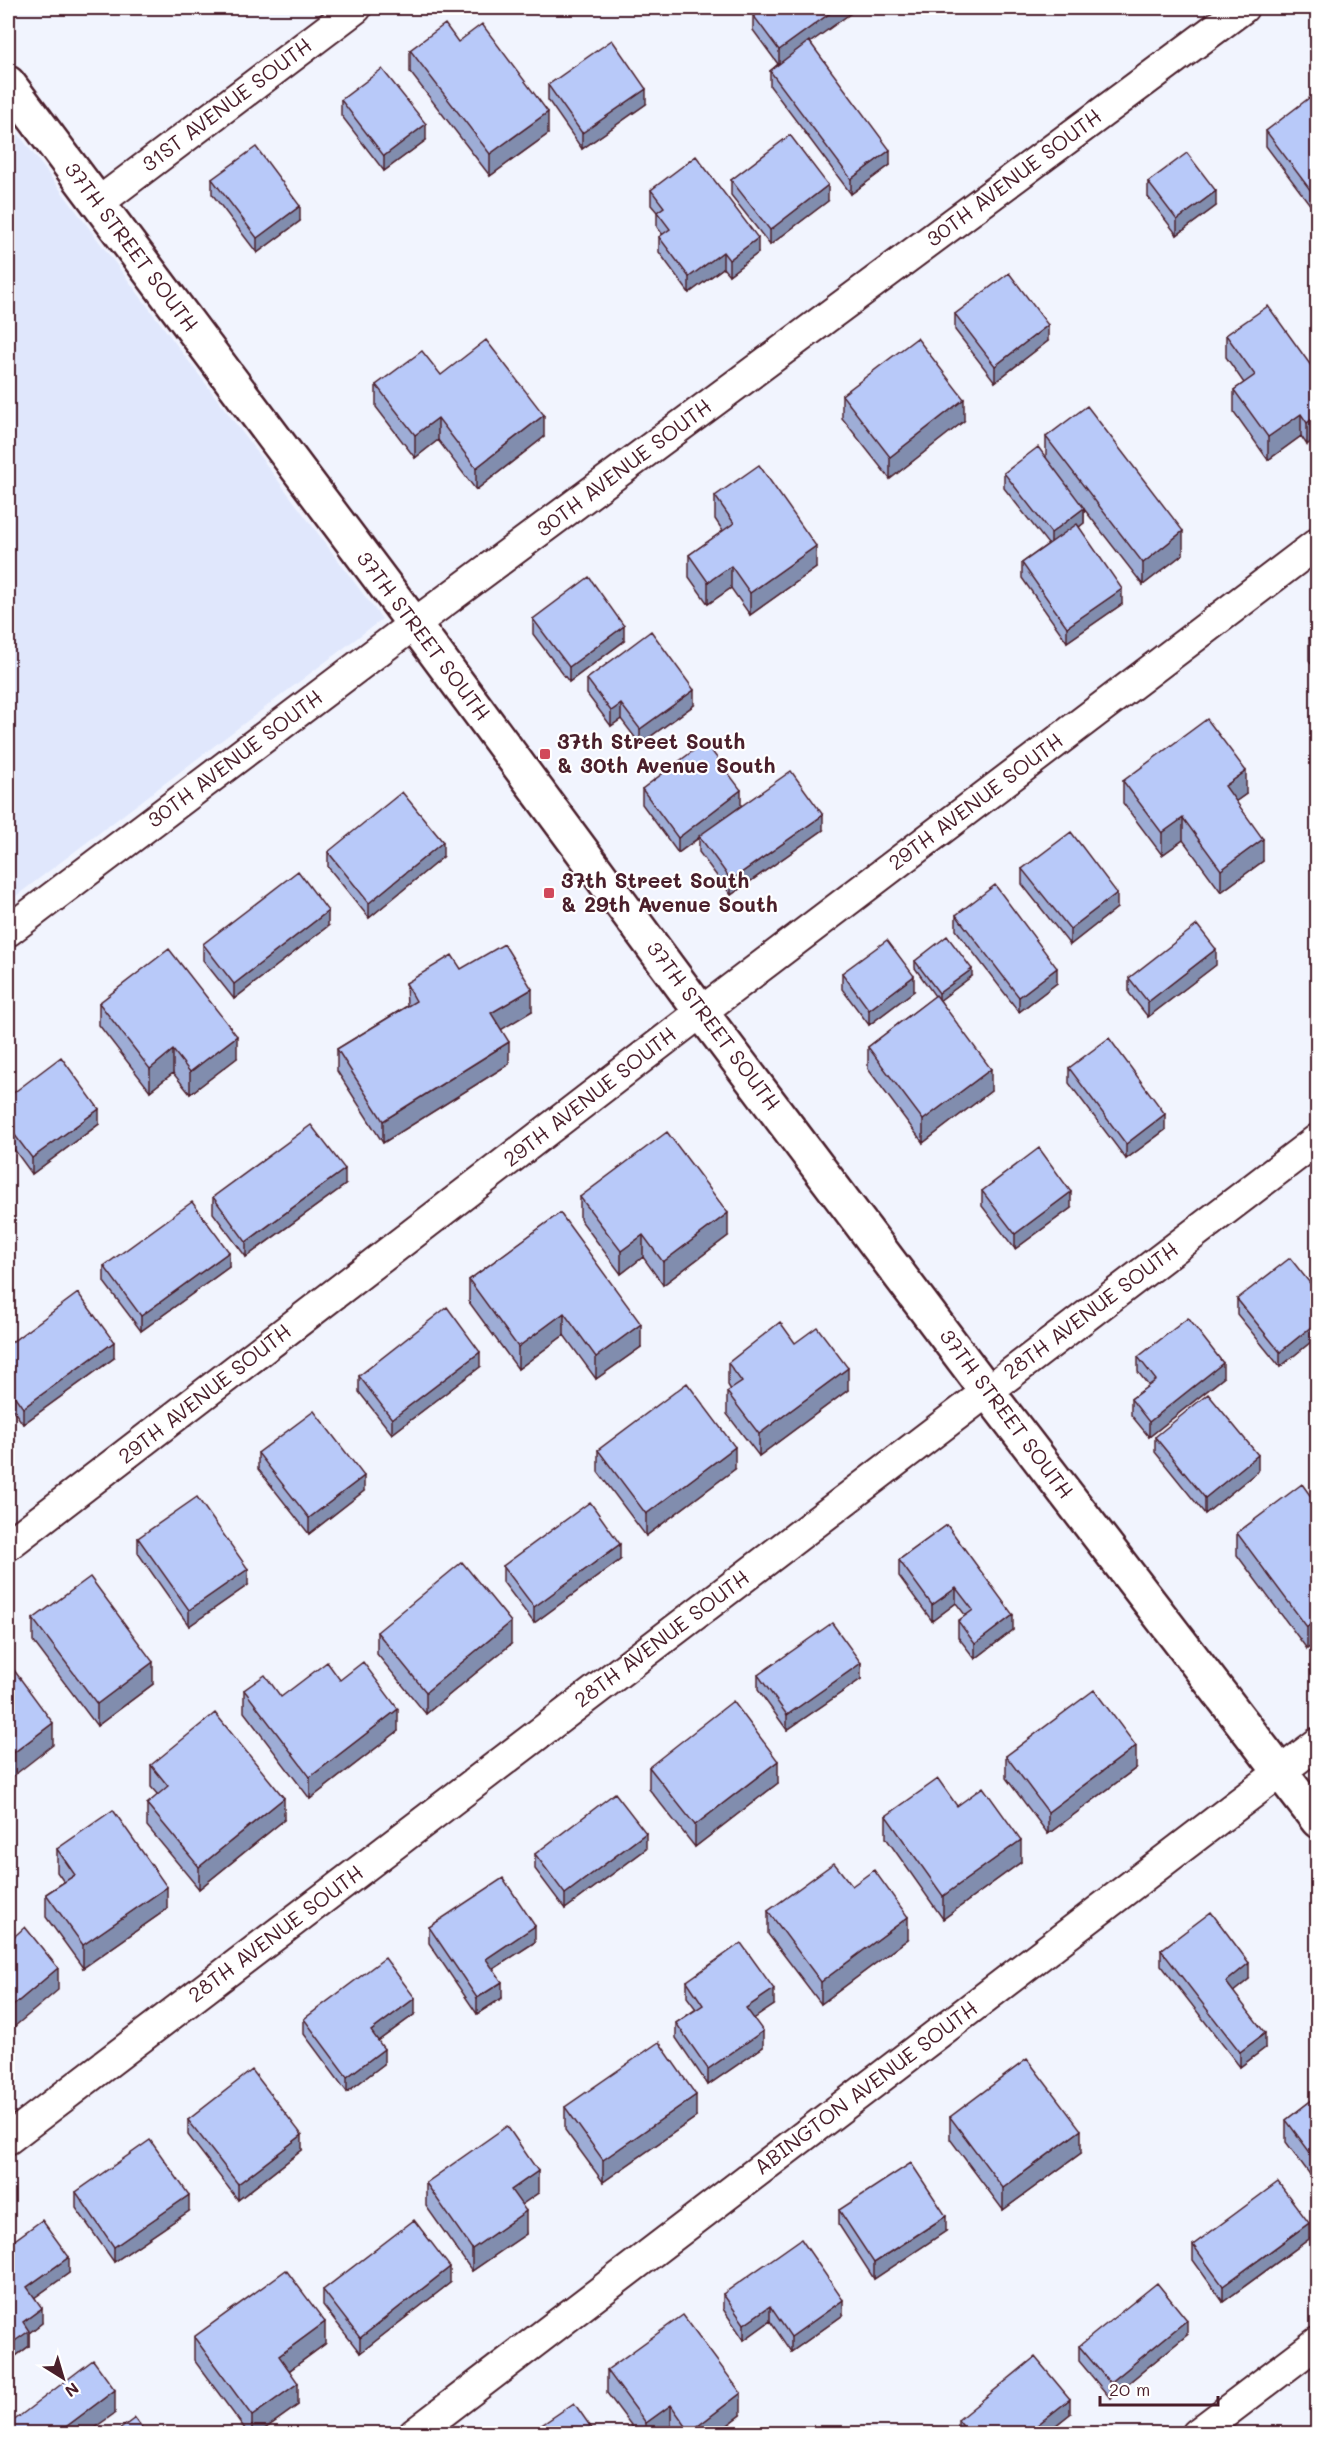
<svg xmlns="http://www.w3.org/2000/svg" width="1325" height="2441" font-family="Mali,sans-serif">
<rect width="100%" height="100%" fill="#f1f4fe"/>
<filter id="ink" filterUnits="userSpaceOnUse"><feTurbulence type="fractalNoise" baseFrequency=".0167" numOctaves="2"/><feDisplacementMap in="SourceGraphic" scale="12" xChannelSelector="R" yChannelSelector="G"/><feConvolveMatrix kernelMatrix="1 2 1 2 8 2 1 2 1" color-interpolation-filters="sRGB"/></filter>
<g filter="url(#ink)">
<path fill="#e0e7fc" d="M8 120 382 619 8 902Z"/>
<g fill="none" stroke-linecap="round" stroke-linejoin="round">
<defs>
<path id="minor" d="M98 203 356 8
M8 931 414 624 1243 8
M8 1545 701 1012 1318 543
M8 2139 1318 1139
M414 2434 1318 1743
M1197 2434 1318 2342"/>
<path id="tertiary" d="M8 83 414 624 701 1012 987 1391 1318 1821"/>
</defs>
<use href="#minor" stroke="#4a1f2b" stroke-width="34"/>
<use href="#tertiary" stroke="#4a1f2b" stroke-width="38"/>
<use href="#minor" stroke="#fff" stroke-width="30"/>
<use href="#tertiary" stroke="#fff" stroke-width="33"/>
</g>
<path fill="#9eadd6" stroke="#4a1f2b" stroke-width="1.5" d="M858 8 810 42 890 165 851 194 770 86V71L778 64 753 30V15Z
M458 42 548 134 490 176 410 72V50Z
M548 85 646 104 582 149 548 100Z
M341 100 426 140 384 171 341 115Z
M1317 109 1311 206 1266 146V131Z
M212 179 300 221 257 253 212 194Z
M731 180 828 201 770 245 731 195Z
M1148 182 1216 206 1177 235 1148 197Z
M651 190 758 253 729 275 723 268 689 293 659 252V237L663 235 657 227V212L651 205Z
M955 314 1048 341 995 382 955 330Z
M1226 335 1317 374 1307 445 1301 436 1268 460 1234 412V390L1244 383 1226 357Z
M441 375 544 437 476 490 438 440 415 458 376 407V385Z
M842 395 964 421 890 479 842 418Z
M1046 437 1183 554 1143 585 1084 509V523L1079 527 1122 604 1067 642 1022 578V563L1048 544 1004 488V473L1046 457Z
M715 496 816 568 750 615 731 588 708 604 689 577V555L723 531 715 519Z
M533 619 624 641 569 682 533 634Z
M1317 631V672L1309 660V638Z
M587 679 694 705 640 744 621 719 611 726 587 694Z
M1123 781 1246 794 1236 801 1263 861 1221 892 1183 840 1162 855 1123 803Z
M642 789 823 830 731 895 699 852V838L678 853 642 804Z
M328 852 443 857 369 918 328 867Z
M1022 869 1117 908 1070 945 1022 884Z
M1317 902V926L1313 921V906Z
M956 915 1057 983 1019 1012 956 930Z
M328 926 234 999 203 960V944Z
M915 961 972 976 940 1000 991 1091 923 1143 868 1069V1047L935 996 915 968Z
M1216 965 1148 1017 1129 993V978Z
M461 969 532 1011 501 1029 509 1064 383 1143 337 1071V1049L407 1006 406 983Z
M842 973 914 991 869 1025 842 989Z
M99 1003 237 1058 190 1094 173 1073 150 1091 99 1025Z
M1069 1068 1165 1130 1126 1159 1069 1083Z
M8 1097 99 1124 32 1174 8 1141Z
M345 1185 246 1257 213 1213V1197Z
M982 1191 1071 1208 1015 1249 982 1206Z
M580 1197 728 1236 663 1285 643 1257 621 1274 580 1219Z
M560 1213 641 1347 596 1379 564 1335 518 1369 469 1302V1280Z
M104 1266 229 1267 141 1331 104 1282Z
M1317 1292V1337L1280 1367 1237 1314V1299Z
M795 1343 848 1390 759 1456 727 1414V1392L731 1390 728 1385V1363Z
M8 1345 114 1358 23 1424 8 1403Z
M1138 1357 1223 1378 1149 1437 1131 1415V1399L1149 1386 1138 1372Z
M480 1367 392 1434 359 1392V1376Z
M1155 1437 1258 1471 1205 1514 1155 1452Z
M598 1450 735 1469 646 1536 598 1472Z
M258 1453 364 1491 309 1534 258 1469Z
M1317 1505V1641L1307 1649 1237 1555V1533Z
M947 1525 1013 1630 975 1659 958 1637V1621L966 1616 956 1603 932 1621 899 1576V1560Z
M138 1538 248 1585 189 1626 138 1553Z
M620 1560 534 1623 503 1582V1566Z
M33 1619 153 1684 97 1726 33 1641Z
M377 1632 511 1644 426 1714 377 1654Z
M758 1675 861 1679 787 1730 758 1690Z
M340 1680 398 1731 310 1799 244 1712V1690L281 1697Z
M1006 1756 1136 1768 1048 1834 1006 1778Z
M151 1765 284 1820 199 1889 147 1826V1804L158 1795 151 1787Z
M649 1767 778 1783 695 1847 649 1789Z
M957 1806 1021 1862 943 1919 886 1838V1816Z
M57 1849 167 1909 83 1968 46 1917V1894L64 1882 57 1872Z
M646 1849 565 1909 535 1869V1854Z
M768 1911 908 1939 821 2004 768 1934Z
M429 1927 535 1942 493 1969 502 1998 477 2014 429 1943Z
M1161 1950 1249 1979 1233 1992 1265 2048 1240 2067 1161 1965Z
M687 1981 774 2005 753 2018 763 2047 708 2085 676 2038V2023L696 2009 687 1997Z
M415 2014 378 2041 384 2064 347 2092 304 2034V2019Z
M1317 2096V2184L1286 2142V2120Z
M565 2107 696 2117 603 2182 565 2130Z
M950 2117 1081 2153 1003 2210 950 2139Z
M188 2120 302 2150 238 2200 188 2135Z
M426 2183 538 2193 521 2204 526 2234 472 2271 426 2206Z
M76 2192 189 2211 114 2262 76 2208Z
M839 2210 946 2231 874 2279 839 2225Z
M1309 2239 1223 2302 1193 2260V2245Z
M8 2245 69 2273 35 2297 42 2323 29 2333V2346L9 2361 8 2358Z
M450 2283 360 2353 323 2305V2290Z
M723 2294 843 2315 791 2352 770 2321 744 2340 723 2309Z
M1187 2335 1110 2398 1079 2361V2346Z
M194 2337 325 2344 289 2371 298 2405 259 2433H248L194 2360Z
M607 2370 741 2415 717 2433H676L671 2427 662 2433H637L607 2393Z
M1070 2414 1046 2433H958V2420Z"/>
<path fill="#818dae" stroke="#4a1f2b" stroke-width="1.5" d="M837 8H858L779 65V50Z
M646 89V104L582 149V133Z
M548 112V134L490 176V154Z
M426 124V140L384 171V156Z
M890 150V165L851 194V179Z
M828 185V201L770 245V230Z
M1317 186V201L1311 206V191Z
M1216 191V206L1177 235V220Z
M300 206V221L257 253V238Z
M758 238V253L729 275V260Z
M723 252V268L689 293V277Z
M1048 325V341L995 382V366Z
M964 399V421L890 479V457Z
M1301 414V436L1268 460V437Z
M544 415V437L476 490V468Z
M1317 415V437L1307 445V423Z
M438 418V440L415 458V435Z
M1084 508V523L1051 549V533Z
M1183 531V554L1143 585V563Z
M816 546V568L750 615V593Z
M731 566V588L708 604V582Z
M1122 589V604L1067 642V627Z
M624 626V641L569 682V667Z
M694 690V705L640 744V729Z
M621 704V719L611 726V711Z
M1246 771V794L1225 809V786Z
M741 790V806L678 853V838Z
M823 815V830L731 895V880Z
M1183 818V840L1162 855V833Z
M1263 839V861L1221 892V870Z
M443 842V857L369 918V903Z
M1117 893V908L1070 945V929Z
M328 911V926L234 999V984Z
M1216 949V965L1148 1017V1002Z
M1057 968V983L1019 1012V997Z
M972 969V976L939 1001V993Z
M914 976V991L869 1025V1010Z
M532 989V1011L491 1036V1013Z
M237 1036V1058L190 1094V1072Z
M509 1042V1064L383 1143V1121Z
M173 1050V1073L150 1091V1069Z
M991 1069V1091L923 1143V1120Z
M99 1109V1124L32 1174V1158Z
M1165 1114V1130L1126 1159V1144Z
M345 1169V1185L246 1257V1242Z
M1071 1192V1208L1015 1249V1234Z
M728 1213V1236L663 1285V1262Z
M643 1235V1257L621 1274V1251Z
M229 1252V1267L141 1331V1316Z
M564 1313V1335L518 1369V1347Z
M1317 1322V1337L1280 1367V1352Z
M641 1324V1347L596 1379V1357Z
M114 1342V1358L23 1424V1408Z
M480 1352V1367L392 1434V1419Z
M1223 1363V1378L1149 1437V1422Z
M848 1368V1390L759 1456V1434Z
M735 1447V1469L646 1536V1514Z
M1258 1455V1471L1205 1514V1498Z
M364 1476V1491L309 1534V1518Z
M620 1544V1560L534 1623V1607Z
M248 1569V1585L189 1626V1610Z
M956 1588V1603L932 1621V1605Z
M1013 1615V1630L975 1659V1644Z
M1317 1619V1641L1307 1649V1627Z
M511 1622V1644L426 1714V1692Z
M153 1662V1684L97 1726V1704Z
M861 1663V1679L787 1730V1715Z
M398 1709V1731L310 1799V1777Z
M53 1723V1745L8 1780V1757Z
M1136 1746V1768L1048 1834V1812Z
M778 1761V1783L695 1847V1825Z
M284 1798V1820L199 1889V1867Z
M646 1833V1849L565 1909V1894Z
M1021 1840V1862L943 1919V1896Z
M167 1887V1909L83 1968V1945Z
M908 1917V1939L821 2004V1982Z
M535 1926V1942L486 1974V1959Z
M1249 1963V1979L1226 1998V1982Z
M58 1968V1990L8 2032V2010Z
M502 1982V1998L477 2014V1998Z
M774 1989V2005L746 2024V2008Z
M415 1998V2014L371 2046V2031Z
M763 2031V2047L708 2085V2069Z
M1265 2033V2048L1240 2067V2052Z
M384 2049V2064L347 2092V2077Z
M696 2095V2117L603 2182V2160Z
M1081 2130V2153L1003 2210V2188Z
M302 2135V2150L238 2200V2184Z
M538 2171V2193L511 2212V2190Z
M189 2195V2211L114 2262V2247Z
M526 2211V2234L472 2271V2249Z
M946 2216V2231L874 2279V2263Z
M1309 2223V2239L1223 2302V2286Z
M69 2257V2273L27 2303V2287Z
M450 2267V2283L360 2353V2338Z
M843 2300V2315L791 2352V2337Z
M770 2306V2321L744 2340V2324Z
M42 2308V2323L29 2333V2346L9 2361V2345L23 2322Z
M1187 2320V2335L1110 2398V2383Z
M325 2322V2344L279 2378V2356Z
M298 2383V2405L259 2433H252V2416Z
M115 2390V2413L87 2433H63V2429Z
M741 2393V2415L717 2433H690V2432Z
M1070 2399V2414L1046 2433H1027Z
M671 2405V2427L662 2433H646V2423Z"/>
<path fill="#b8c9f9" stroke="#4a1f2b" stroke-width="1.5" d="M763 8H837L779 50 753 15Z
M445 24 458 42 482 24 548 112 490 154 410 50Z
M612 40 646 89 582 133 548 85Z
M809 41 890 150 851 179 770 71Z
M382 69 426 124 384 156 341 100Z
M1309 98 1317 109V186L1311 191 1266 131Z
M790 135 828 185 770 230 731 180Z
M256 147 300 206 257 238 212 179Z
M1187 153 1216 191 1177 220 1148 182Z
M696 156 758 238 729 260 723 252 689 277 659 237 670 229 657 212 664 207 651 190Z
M1009 273 1048 325 995 366 955 314Z
M1268 306 1317 374V415L1307 423 1301 414 1268 437 1234 390 1255 375 1226 335Z
M917 338 964 399 890 457 842 395Z
M486 340 544 415 476 468 438 418 415 435 376 385 422 351 441 375Z
M1087 406 1183 531 1143 563 1046 437Z
M1038 447 1084 508 1051 533 1004 473Z
M759 465 816 546 750 593 731 566 708 582 689 555 734 523 715 496Z
M1077 524 1122 589 1067 627 1022 563Z
M589 577 624 626 569 667 533 619Z
M651 631 694 690 640 729 621 704 611 711 587 679Z
M1317 631V650L1309 638Z
M1207 719 1246 771 1225 786 1263 839 1221 870 1183 818 1162 833 1123 781Z
M705 742 741 790 678 838 642 789Z
M791 771 823 815 731 880 699 836Z
M402 792 443 842 369 903 328 852Z
M1071 832 1117 893 1070 929 1022 869Z
M298 871 328 911 234 984 203 944Z
M995 885 1057 968 1019 997 956 915Z
M1317 902V911L1313 906Z
M1197 925 1216 949 1148 1002 1129 978Z
M947 936 972 969 939 993 915 961Z
M887 940 914 976 869 1010 842 973Z
M504 944 532 989 491 1013 509 1042 383 1121 337 1049 416 1001 406 983 452 955 461 969Z
M169 949 237 1036 190 1072 173 1050 150 1069 99 1003Z
M936 995 991 1069 923 1120 868 1047Z
M1109 1038 1165 1114 1126 1144 1069 1068Z
M61 1057 99 1109 32 1158 8 1126V1097Z
M311 1125 345 1169 246 1242 213 1197Z
M667 1132 728 1213 663 1262 643 1235 621 1251 580 1197Z
M1039 1148 1071 1192 1015 1234 982 1191Z
M192 1202 229 1252 141 1316 104 1266Z
M560 1213 641 1324 596 1357 564 1313 518 1347 469 1280Z
M1290 1258 1317 1292V1322L1280 1352 1237 1299Z
M78 1293 114 1342 23 1408 8 1387V1345Z
M447 1307 480 1352 392 1419 359 1376Z
M1188 1318 1223 1363 1149 1422 1131 1399 1156 1380 1138 1357Z
M780 1322 795 1343 817 1327 848 1368 759 1434 727 1392 742 1382 728 1363Z
M687 1383 735 1447 646 1514 598 1450Z
M1208 1394 1258 1455 1205 1498 1155 1437Z
M314 1411 364 1476 309 1518 258 1453Z
M1302 1484 1317 1505V1619L1307 1627 1237 1533Z
M197 1497 248 1569 189 1610 138 1538Z
M590 1502 620 1544 534 1607 503 1566Z
M947 1525 1013 1615 975 1644 958 1621 973 1610 956 1588 932 1605 899 1560Z
M462 1562 511 1622 426 1692 377 1632Z
M90 1577 153 1662 97 1704 33 1619Z
M832 1623 861 1663 787 1715 758 1675Z
M8 1662 53 1723 8 1757Z
M327 1662 340 1680 363 1662 398 1709 310 1777 244 1690 265 1675 281 1697Z
M1094 1690 1136 1746 1048 1812 1006 1756Z
M733 1701 778 1761 695 1825 649 1767Z
M215 1713 284 1798 199 1867 147 1804 168 1786 151 1765Z
M938 1779 957 1806 983 1787 1021 1840 943 1896 886 1816Z
M615 1793 646 1833 565 1894 535 1854Z
M113 1810 167 1887 83 1945 46 1894 75 1875 57 1849Z
M834 1863 852 1886 874 1870 908 1917 821 1982 768 1911Z
M503 1878 535 1926 486 1959 502 1982 477 1998 429 1927Z
M1211 1912 1249 1963 1226 1982 1265 2033 1240 2052 1161 1950Z
M25 1927 58 1968 8 2010V1942Z
M741 1943 774 1989 746 2008 763 2031 708 2069 676 2023 703 2005 687 1981Z
M385 1958 415 1998 371 2031 384 2049 347 2077 304 2019Z
M659 2042 696 2095 603 2160 565 2107Z
M1027 2059 1081 2130 1003 2188 950 2117Z
M252 2070 302 2135 238 2184 188 2120Z
M1317 2096V2162L1286 2120Z
M507 2126 538 2171 511 2190 526 2211 472 2249 426 2183Z
M150 2140 189 2195 114 2247 76 2192Z
M911 2163 946 2216 874 2263 839 2210Z
M1278 2182 1309 2223 1223 2286 1193 2245Z
M42 2220 69 2257 27 2287 42 2308 23 2322 29 2331 9 2345 8 2343V2245Z
M414 2220 450 2267 360 2338 323 2290Z
M801 2239 843 2300 791 2337 770 2306 744 2324 723 2294Z
M286 2270 325 2322 279 2356 298 2383 252 2416 194 2337Z
M1157 2283 1187 2320 1110 2383 1079 2346Z
M683 2315 741 2393 690 2432 671 2405 646 2423 607 2370Z
M1035 2357 1070 2399 1027 2433H968L958 2420Z
M93 2360 115 2390 63 2429 67 2433H8V2425Z
M574 2403 595 2433H530Z
M135 2418 146 2433H115Z"/>
</g>
<g fill="#d1495b" stroke="#fff" stroke-width="2">
<rect x="539" y="748" width="12" height="12" rx="3"/>
<rect x="543" y="887" width="12" height="12" rx="3"/>
</g>
<g text-anchor="middle" stroke-width="4.5" stroke-linejoin="round" paint-order="stroke">
<g font-size="21" fill="#4a1f2b" stroke="#fff">
<text transform="translate(227 105) rotate(-37)" y="7">31ST AVENUE SOUTH</text>
<text transform="translate(1014 178) rotate(-37)" y="7">30TH AVENUE SOUTH</text>
<text transform="translate(131 247) rotate(53)" y="7">37TH STREET SOUTH</text>
<text transform="translate(624 468) rotate(-37)" y="7">30TH AVENUE SOUTH</text>
<text transform="translate(423 636) rotate(53)" y="7">37TH STREET SOUTH</text>
<text transform="translate(235 759) rotate(-37)" y="7">30TH AVENUE SOUTH</text>
<text transform="translate(976 802) rotate(-37)" y="7">29TH AVENUE SOUTH</text>
<text transform="translate(713 1026) rotate(53)" y="7">37TH STREET SOUTH</text>
<text transform="translate(590 1097) rotate(-38)" y="7">29TH AVENUE SOUTH</text>
<text transform="translate(1091 1311) rotate(-37)" y="7">28TH AVENUE SOUTH</text>
<text transform="translate(205 1394) rotate(-38)" y="7">29TH AVENUE SOUTH</text>
<text transform="translate(1006 1414) rotate(53)" y="7">37TH STREET SOUTH</text>
<text transform="translate(662 1639) rotate(-37)" y="7">28TH AVENUE SOUTH</text>
<text transform="translate(276 1934) rotate(-37)" y="7">28TH AVENUE SOUTH</text>
<text transform="translate(866 2088) rotate(-37)" y="7">ABINGTON AVENUE SOUTH</text>
</g>
<g font-size="21" font-weight="bold" fill="#4a1f2b" stroke="#fff" text-anchor="start">
<text x="557" y="749">37th Street South<tspan x="557" dy="24">&amp; 30th Avenue South</tspan></text>
<text x="561" y="888">37th Street South<tspan x="561" dy="24">&amp; 29th Avenue South</tspan></text>
</g>
</g>
<rect width="1325" height="2441" fill="none" stroke="#fff" stroke-width="30"/>
<rect x="15" y="15" width="1295" height="2411" fill="none" stroke="#4a1f2b" stroke-width="2" filter="url(#ink)"/>
<g transform="translate(63 2378) rotate(143)" stroke="#ffffff" stroke-width="4.5" paint-order="stroke">
<path d="M0-4.5L10 22L0 15L-10 22Z" fill="#4a1f2b"/>
<text y="-9" font-size="16" font-weight="bold" text-anchor="middle" fill="#4a1f2b">N</text>
</g>
<path d="M1100 2396v9h118v-9" fill="none" stroke="#4a1f2b" stroke-width="3"/>
<text x="1109" y="2396" font-size="18" fill="#4a1f2b" stroke="#ffffff" stroke-width="4.5" paint-order="stroke">20 m</text>
</svg>
